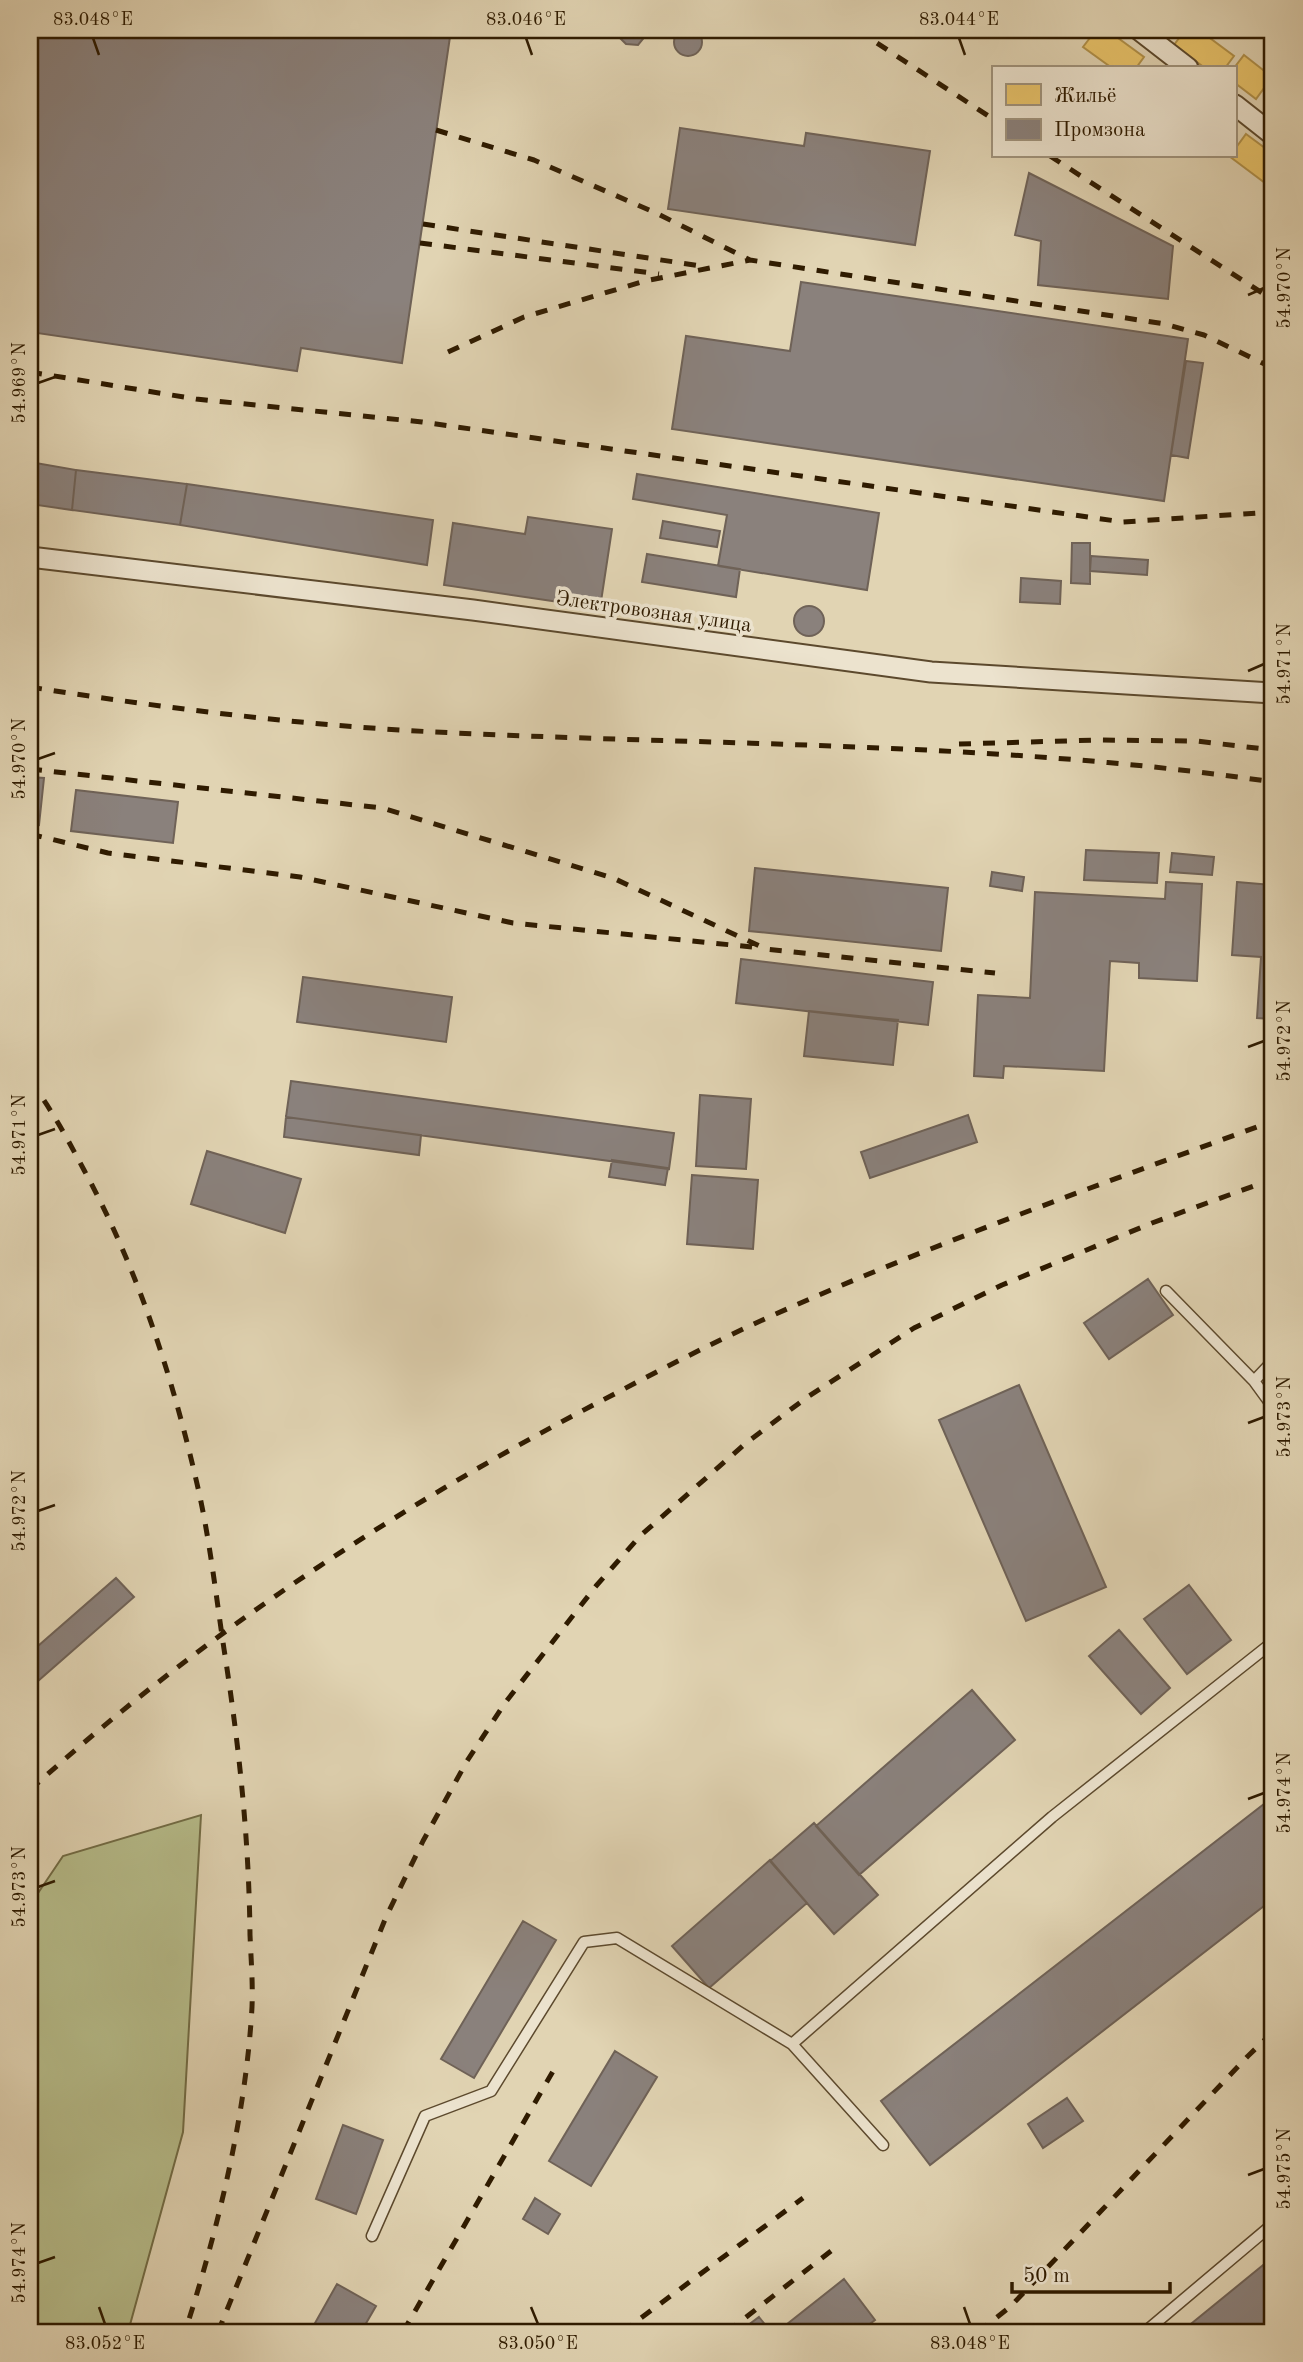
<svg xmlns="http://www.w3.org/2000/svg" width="1303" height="2362" font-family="'Old Standard TT',serif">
<rect width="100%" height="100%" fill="#e1d4b3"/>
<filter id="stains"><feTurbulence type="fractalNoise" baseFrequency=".00286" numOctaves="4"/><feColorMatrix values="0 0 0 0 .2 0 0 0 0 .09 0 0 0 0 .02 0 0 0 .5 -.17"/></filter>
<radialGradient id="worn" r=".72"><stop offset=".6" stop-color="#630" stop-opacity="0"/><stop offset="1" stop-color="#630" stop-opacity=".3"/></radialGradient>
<path fill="#b6bc8a" stroke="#726c45" stroke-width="2" d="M201 1815 183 2132 128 2332H30V1905L63 1856Z"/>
<path fill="#e9c46a" stroke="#b1914a" stroke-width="2" d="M1096 30H1107L1144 57 1136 68H1112L1083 47Z
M1185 30H1199L1234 56 1225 68H1205L1174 45Z
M1244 55 1272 77 1256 99 1235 83 1234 68Z
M1246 134 1273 154V189L1229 156H1235V149Z"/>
<path fill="#8a817c" stroke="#6f6257" stroke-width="2" d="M674 42a14 14 0 1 1 28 0a14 14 0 1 1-28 0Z
M30 30H451L402 363 301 348 297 371 30 332Z
M520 30H554L553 36Z
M618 30H647V34L638 45 626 44 618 36Z
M680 128 804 146 806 133 930 151 915 245 668 209Z
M1029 173 1173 246 1168 299 1038 285 1041 241 1015 235Z
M801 282 1188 339 1164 501 672 429 686 336 790 351Z
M1186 361 1203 363 1188 458 1171 455Z
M30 462 76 470 72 510 30 504Z
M76 470 187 484 180 525 72 510Z
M637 474 879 513 867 590 718 566 727 515 633 499Z
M187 484 433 520 427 565 180 525Z
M528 517 612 529 600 608 444 585 453 523 525 534Z
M663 521 720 531 717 547 660 538Z
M1072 543H1090V584L1071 583Z
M647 554 740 569 736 597 642 582Z
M1091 556 1148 560 1147 575 1090 571Z
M1021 578 1061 581 1060 604 1020 602Z
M794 621a15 15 0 1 1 30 0a15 15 0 1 1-30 0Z
M30 777 44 778 39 825 30 823Z
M76 790 178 802 173 843 71 831Z
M1086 850 1159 853 1157 883 1084 880Z
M1172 853 1214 857 1212 875 1170 872Z
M755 868 948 888 941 951 749 931Z
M992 872 1024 877 1022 891 990 886Z
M1166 882 1202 884 1197 981 1139 978V963L1110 961 1104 1071 1004 1066 1003 1078 974 1076 978 995 1030 998 1035 892 1165 899Z
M1237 882 1273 885V1019L1257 1018 1261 957 1232 955Z
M741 959 933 982 928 1025 736 1003Z
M303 977 452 997 446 1042 297 1022Z
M809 1011 898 1020 893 1065 804 1056Z
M291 1081 674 1133 669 1169 286 1117Z
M700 1095 751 1099 746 1169 696 1166Z
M968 1115 977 1142 870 1178 861 1152Z
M286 1117 421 1135 419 1155 284 1137Z
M207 1151 301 1179 285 1233 191 1204Z
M612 1160 668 1168 665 1185 609 1177Z
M692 1175 758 1180 753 1249 687 1244Z
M1148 1279 1173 1315 1109 1359 1084 1323Z
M1019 1385 1106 1587 1026 1621 939 1420Z
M116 1578 134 1597 30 1688V1653Z
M1189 1585 1231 1640 1187 1674 1144 1619Z
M1119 1630 1170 1688 1141 1714 1089 1656Z
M972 1690 1015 1740 859 1875 816 1826Z
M1273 1797V1899L930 2165 881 2101Z
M814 1823 878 1895 834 1934 770 1861Z
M770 1860 807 1903 709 1988 672 1946Z
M523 1921 556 1940 474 2078 441 2059Z
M615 2051 657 2077 591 2186 549 2161Z
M1067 2098 1083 2121 1043 2148 1028 2124Z
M343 2125 383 2140 356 2214 316 2199Z
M535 2198 560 2214 548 2234 523 2219Z
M1273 2257V2327L1266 2332H1181Z
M844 2279 875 2320 859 2332H777Z
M337 2284 376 2306 361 2332H310Z
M759 2317 771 2332H739Z"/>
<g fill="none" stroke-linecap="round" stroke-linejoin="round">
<defs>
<path id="lane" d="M1166 1291 1254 1381 1273 1407
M1254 1381 1273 1361
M792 2044 1052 1817 1273 1642
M372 2236 425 2116 491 2091 584 1942 617 1938 792 2044 883 2145
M1145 2332 1273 2224"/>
<path id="street" d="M1139 30 1188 68
M1235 105 1273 135
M30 557 473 610 931 672 1273 693"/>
</defs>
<use href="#lane" stroke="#5c492d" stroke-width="13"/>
<use href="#street" stroke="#5c492d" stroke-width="23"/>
<use href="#lane" stroke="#ece3ce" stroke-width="10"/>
<use href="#street" stroke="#ece3ce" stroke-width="19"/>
<path stroke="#2f1b00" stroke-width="5" stroke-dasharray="12 12" stroke-linecap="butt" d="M857 30 993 119
M436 130 534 160 656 213 750 260 1165 324 1204 335 1273 368
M1050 156 1273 300
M423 224 701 266
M420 243 659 274
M448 352 524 317 645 281 750 260
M30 372 196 399 422 422 1123 522 1273 512
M30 687C164 708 299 725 435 732 714 746 996 741 1273 782
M959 744 1099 740 1196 741 1273 750
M30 769 382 808 613 878 766 949 995 973
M30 834 108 853 300 877 513 923 752 947
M30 1081C51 1108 68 1140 84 1170 138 1269 173 1378 198 1488 210 1541 216 1596 224 1649 239 1745 249 1838 250 1935 251 1959 253 1983 252 2007 246 2115 218 2229 185 2332
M30 1790C201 1635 397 1507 601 1401 662 1369 723 1337 787 1309 945 1239 1110 1181 1273 1121
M218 2332 386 1917 423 1841 467 1761 505 1703 596 1586 640 1536 746 1443 806 1398 914 1328 1002 1285 1152 1223 1273 1179
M403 2332 556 2066
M622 2332 803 2198
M727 2332 831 2251
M978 2332 1010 2307 1248 2056 1273 2032"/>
</g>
<path fill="none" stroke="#2f1b00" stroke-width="2.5" d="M93 38 99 55M526 38 532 55M959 38 965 55M1248 295 1264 288M38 383 55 377M1248 671 1264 664M38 759 55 753M1248 1047 1264 1041M38 1135 55 1129M1248 1423 1264 1417M38 1511 55 1505M1248 1799 1264 1793M38 1887 55 1881M1248 2175 1264 2169M38 2263 55 2257M99 2307 105 2324M531 2307 538 2324M964 2307 970 2324"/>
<g text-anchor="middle" stroke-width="7" stroke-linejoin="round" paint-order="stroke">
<g font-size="21" fill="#2f1b00" stroke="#ece3ce">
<text transform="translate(654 611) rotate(8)" y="7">Электровозная улица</text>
</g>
</g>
<rect width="1303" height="2362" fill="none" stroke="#e1d4b3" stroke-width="77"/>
<rect x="992" y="66" width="245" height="91" fill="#ece3ce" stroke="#a0937c" stroke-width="2"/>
<rect x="1006" y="84" width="35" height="21" fill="#e9c46a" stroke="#a0937c" stroke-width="2"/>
<text x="1054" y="102" font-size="21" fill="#2f1b00">Жильё</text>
<rect x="1006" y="119" width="35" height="21" fill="#8a817c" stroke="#a0937c" stroke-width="2"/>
<text x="1054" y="136" font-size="21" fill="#2f1b00">Промзона</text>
<path d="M1012 2282v10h158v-10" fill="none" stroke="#2f1b00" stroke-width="3.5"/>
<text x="1023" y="2282" font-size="21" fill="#2f1b00" stroke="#ece3ce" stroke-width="5" paint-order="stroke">50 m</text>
<rect x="38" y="38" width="1226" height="2286" fill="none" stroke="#2f1b00" stroke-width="2.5"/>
<g font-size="18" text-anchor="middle" fill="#2f1b00">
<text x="93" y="25">83.048°E</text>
<text x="526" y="25">83.046°E</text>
<text x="959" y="25">83.044°E</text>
<text transform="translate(1284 288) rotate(-90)" y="6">54.970°N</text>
<text transform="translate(19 383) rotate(-90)" y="6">54.969°N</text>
<text transform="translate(1284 664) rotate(-90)" y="6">54.971°N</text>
<text transform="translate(19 759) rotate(-90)" y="6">54.970°N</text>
<text transform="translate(1284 1041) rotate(-90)" y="6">54.972°N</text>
<text transform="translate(19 1135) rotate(-90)" y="6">54.971°N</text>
<text transform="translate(1284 1417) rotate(-90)" y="6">54.973°N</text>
<text transform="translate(19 1511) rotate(-90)" y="6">54.972°N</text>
<text transform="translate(1284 1793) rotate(-90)" y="6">54.974°N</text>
<text transform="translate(19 1887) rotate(-90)" y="6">54.973°N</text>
<text transform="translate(1284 2169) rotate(-90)" y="6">54.975°N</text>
<text transform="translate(19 2263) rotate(-90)" y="6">54.974°N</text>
<text x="105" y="2349">83.052°E</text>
<text x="538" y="2349">83.050°E</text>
<text x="970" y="2349">83.048°E</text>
</g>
<rect width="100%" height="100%" filter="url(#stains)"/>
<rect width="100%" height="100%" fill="url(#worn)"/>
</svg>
